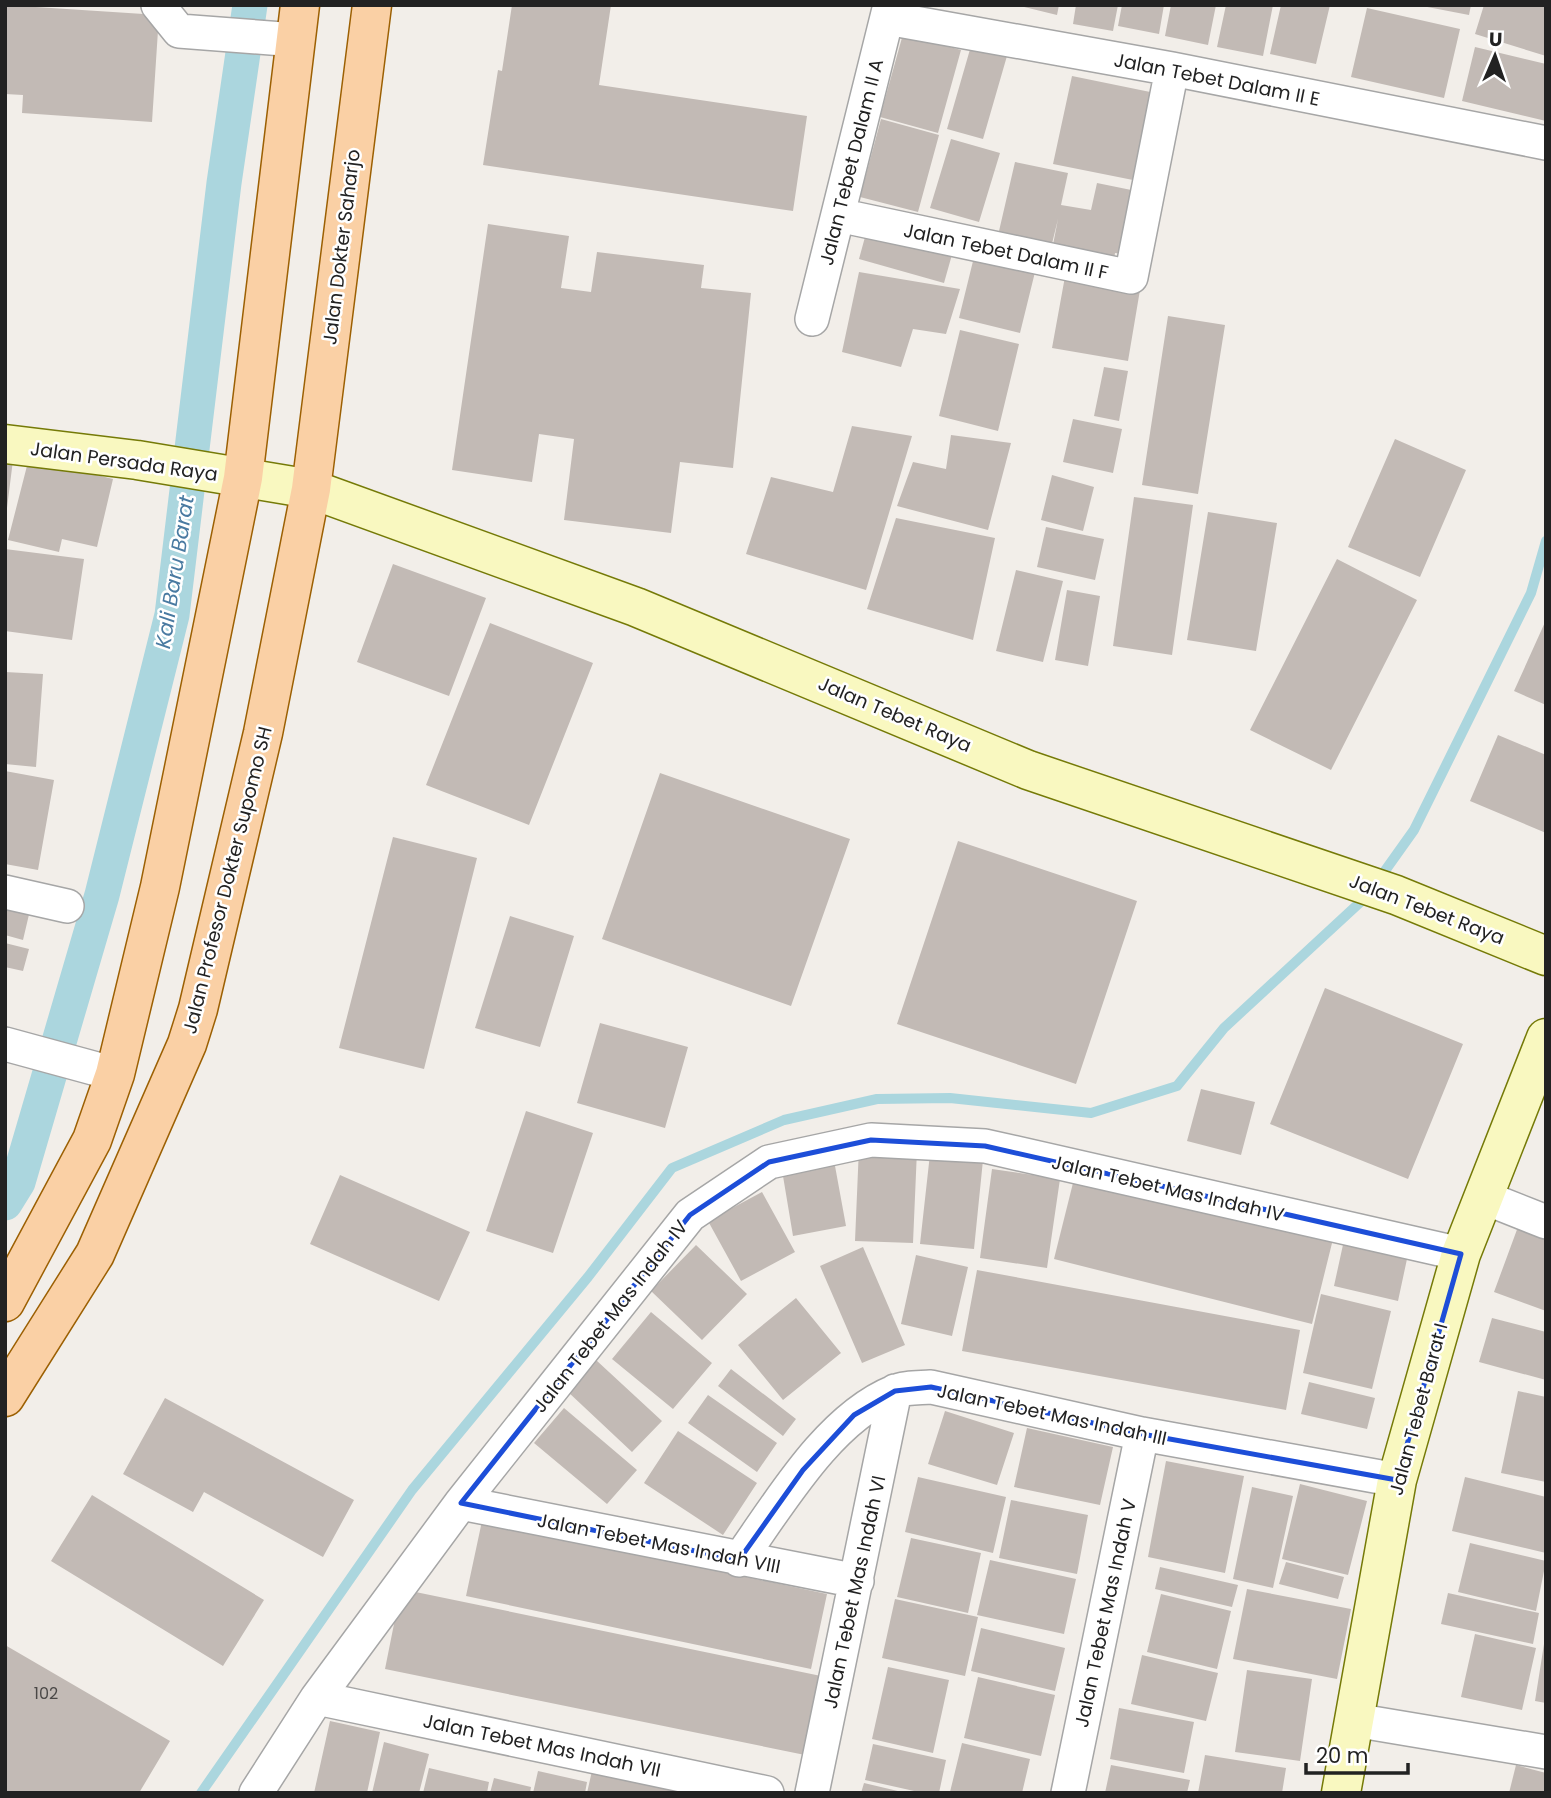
<svg xmlns="http://www.w3.org/2000/svg" width="1551" height="1798" font-family="Poppins,sans-serif">
<rect width="100%" height="100%" fill="#f2eee9"/>
<g fill="none" stroke-linecap="round" stroke-linejoin="round">
<path stroke="#abd6de" stroke-width="10" d="M1377 882 1414 830 1531 593 1546 541
M201 1793 412 1490 588 1277 672 1168 784 1120 877 1099 950 1098 1091 1113 1177 1086 1224 1028 1368 895"/>
<path stroke="#abd6de" stroke-width="35" d="M5 1203 18 1182 102 895 172 615 224 183 250 5"/>
</g>
<path fill="#c2bab5" d="M5 5 159 15 152 122 22 113 23 95 5 94Z
M512 5H611L599 85 807 116 793 211 483 165 498 70 502 71Z
M1016 5H1059L1057 15Z
M1076 5H1118L1113 31 1073 24Z
M1122 5H1164L1159 34 1118 26Z
M1171 5H1216L1208 45 1165 36Z
M1226 5H1273L1263 56 1217 47Z
M1281 5H1330L1316 64 1270 54Z
M1417 5H1471L1469 15Z
M1484 5 1546 7V56L1475 34Z
M1367 8 1460 29 1444 98 1351 77Z
M903 34 961 50 938 133 880 117Z
M973 39 1009 49 983 139 947 129Z
M1475 47 1546 64V121L1462 101Z
M1072 76 1160 94 1143 182 1053 164Z
M881 119 939 135 918 212 860 197Z
M951 139 1000 153 979 222 930 208Z
M1015 162 1068 173 1061 205 1091 210 1097 183 1146 193 1124 254 1115 253 1113 267 1051 255 1058 219 1049 256 996 244Z
M488 224 569 236 561 288 591 292 597 252 704 265 701 288 751 293 733 468 680 462 671 533 564 520 574 439 539 434 532 482 452 470Z
M868 226 953 251 944 283 859 259Z
M975 253 1036 268 1020 333 959 318Z
M1066 271 1141 284 1128 361 1052 348Z
M859 272 960 289 946 334 913 329 901 367 842 352Z
M1168 316 1225 325 1198 494 1142 485Z
M960 330 1019 344 998 431 939 416Z
M1104 367 1128 371 1119 421 1094 416Z
M1073 419 1122 429 1113 473 1063 462Z
M852 426 912 436 866 590 746 554 771 477 833 492Z
M951 435 1011 443 988 530 897 506 913 462 946 469Z
M1395 439 1466 470 1420 577 1348 547Z
M29 458 113 479 97 547 62 539 59 552 8 540Z
M5 459 13 460 7 508H5Z
M1052 475 1094 487 1083 531 1041 520Z
M1134 497 1193 505 1172 655 1113 646Z
M1208 512 1277 523 1256 651 1187 640Z
M896 518 995 538 973 640 867 609Z
M1046 527 1104 539 1095 580 1037 567Z
M5 549 84 559 72 640 5 631Z
M1337 559 1417 600 1331 770 1250 730Z
M393 564 486 598 449 696 357 662Z
M1016 570 1063 581 1043 662 996 651Z
M1067 590 1100 596 1088 666 1055 660Z
M1546 620V705L1514 691Z
M490 623 593 663 529 825 426 785Z
M5 672 43 674 36 767 5 764Z
M1498 735 1546 755V833L1470 801Z
M5 771 54 780 38 870 5 864Z
M660 773 850 839 791 1006 602 939Z
M393 837 477 858 424 1069 339 1048Z
M958 841 1137 901 1076 1084 897 1024Z
M5 900 31 906 23 940 5 935Z
M510 916 574 936 540 1047 475 1028Z
M5 943 29 949 23 971 5 967Z
M1325 988 1463 1044 1408 1179 1270 1124Z
M600 1023 688 1047 665 1128 577 1103Z
M1201 1089 1255 1102 1241 1155 1187 1141Z
M526 1111 593 1133 553 1253 486 1231Z
M859 1147 917 1150 913 1243 855 1241Z
M930 1154 983 1160 974 1249 920 1244Z
M833 1155 846 1226 793 1236 781 1164Z
M992 1169 1060 1179 1047 1268 980 1258Z
M1076 1171 1334 1235 1312 1324 1054 1259Z
M340 1175 470 1232 439 1301 310 1244Z
M762 1192 795 1252 741 1281 708 1221Z
M1522 1216 1546 1224V1311L1494 1292Z
M1346 1231 1410 1245 1398 1301 1334 1286Z
M696 1245 747 1294 702 1340 651 1291Z
M863 1247 905 1345 862 1363 820 1266Z
M916 1255 968 1267 952 1336 901 1324Z
M977 1270 1300 1330 1286 1410 962 1351Z
M1321 1294 1391 1311 1372 1389 1303 1373Z
M796 1298 841 1353 783 1400 738 1345Z
M651 1312 712 1363 673 1409 612 1359Z
M1492 1318 1546 1332V1380L1479 1362Z
M596 1360 662 1421 632 1452 567 1391Z
M731 1369 796 1419 783 1436 718 1386Z
M1309 1382 1375 1398 1367 1429 1301 1414Z
M1518 1391 1546 1397V1482L1501 1473Z
M708 1395 777 1443 757 1472 688 1423Z
M165 1398 354 1500 323 1557 204 1492 193 1512 123 1474Z
M564 1408 637 1470 607 1504 534 1443Z
M945 1411 1014 1433 997 1485 928 1464Z
M1027 1428 1113 1447 1100 1505 1014 1487Z
M678 1431 757 1483 723 1535 644 1483Z
M1166 1461 1244 1476 1225 1573 1148 1557Z
M918 1477 1006 1497 993 1553 905 1532Z
M1465 1477 1546 1497V1553L1452 1531Z
M1300 1484 1367 1501 1348 1575 1282 1559Z
M1252 1487 1293 1496 1273 1588 1233 1579Z
M92 1495 264 1600 223 1666 51 1561Z
M1011 1500 1088 1515 1077 1574 999 1558Z
M482 1521 827 1594 811 1669 466 1596Z
M911 1538 981 1553 968 1613 897 1597Z
M1470 1543 1546 1561 1536 1611 1458 1592Z
M990 1560 1076 1579 1064 1634 977 1615Z
M1286 1562 1344 1577 1338 1599 1279 1584Z
M1160 1567 1238 1585 1232 1607 1155 1589Z
M401 1589 821 1676 805 1755 385 1669Z
M1247 1589 1351 1609 1337 1679 1233 1659Z
M1448 1593 1539 1613 1533 1644 1441 1624Z
M1161 1594 1231 1611 1217 1669 1147 1652Z
M895 1599 978 1617 965 1676 882 1658Z
M981 1628 1065 1648 1055 1691 971 1671Z
M1475 1634 1536 1648 1522 1710 1461 1697Z
M1544 1644H1546V1703L1535 1701Z
M5 1645 170 1741 139 1793H5Z
M1142 1655 1218 1673 1206 1721 1131 1704Z
M888 1667 949 1680 933 1753 872 1739Z
M1247 1670 1312 1679 1300 1761 1235 1752Z
M978 1677 1055 1695 1041 1756 964 1738Z
M1119 1708 1194 1722 1184 1773 1110 1759Z
M330 1721 380 1732 367 1793H314Z
M384 1742 429 1754 419 1793H372Z
M962 1743 1030 1759 1022 1793 950 1792Z
M873 1744 946 1760 939 1793H923L865 1780Z
M1205 1755 1286 1768 1282 1793H1198Z
M594 1762 735 1793H587Z
M1111 1765 1190 1780 1187 1793H1105Z
M1516 1765 1546 1773V1793H1509Z
M429 1768 489 1782 487 1793H423Z
M538 1771 587 1782 585 1793H533Z
M494 1778 531 1787 530 1793H490Z
M864 1783 902 1792V1793H861Z"/>
<g fill="none" stroke-linecap="round" stroke-linejoin="round">
<defs>
<path id="street" d="M158 5 179 31 296 40
M887 18 1172 69 1546 143
M838 215 1131 277 1172 69
M812 319 890 5
M5 892 67 906
M5 1044 115 1074
M1483 1197 1546 1222
M461 1503 857 1581
M739 1560C779 1504 828 1419 894 1392 904 1387 920 1388 931 1387L1142 1434 1397 1480
M317 1698 767 1793
M1354 1720 1546 1752
M256 1793 317 1698 461 1503 690 1215 769 1162 871 1140 985 1146 1461 1254
M812 1793 895 1391
M1068 1793 1142 1434"/>
<path id="secondary" d="M5 444 137 460 311 489 636 607 1028 770 1396 895 1546 956
M1341 1793 1397 1480 1461 1254 1546 1038"/>
<path id="primary" d="M5 1302 92 1140 115 1074 160 887 243 478 300 5
M5 1397 95 1254 187 1044 198 1009 263 733 311 489 372 5"/>
</defs>
<use href="#street" stroke="#a6a6a6" stroke-width="36"/>
<use href="#secondary" stroke="#757a07" stroke-width="41"/>
<use href="#primary" stroke="#9c6003" stroke-width="41"/>
<use href="#street" stroke="#fff" stroke-width="33"/>
<use href="#secondary" stroke="#f9f8c0" stroke-width="38"/>
<use href="#primary" stroke="#fad0a5" stroke-width="38"/>
</g>
<path fill="none" stroke="#1d4ed8" stroke-width="5" stroke-linejoin="round" d="M871 1140 985 1146 1461 1254 1397 1480 1142 1434 931 1387 895 1391 854 1415 803 1470 739 1560 461 1503 690 1215 769 1162Z"/>
<g text-anchor="middle" stroke-width="5" stroke-linejoin="round" paint-order="stroke">
<g font-size="16" fill="#4a4847">
<text x="46" y="1699">102</text>
</g>
<g font-size="19" fill="#222" stroke="#fff">
<text transform="translate(1217 79) rotate(11)" y="7">Jalan Tebet Dalam II E</text>
<text transform="translate(851 162) rotate(-76)" y="7">Jalan Tebet Dalam II A</text>
<text transform="translate(341 247) rotate(-83)" y="7">Jalan Dokter Saharjo</text>
<text transform="translate(1006 251) rotate(12)" y="7">Jalan Tebet Dalam II F</text>
<text transform="translate(124 461) rotate(8)" y="7">Jalan Persada Raya</text>
<text transform="translate(895 714) rotate(23)" y="7">Jalan Tebet Raya</text>
<text transform="translate(227 880) rotate(-76)" y="7">Jalan Profesor Dokter Supomo SH</text>
<text transform="translate(1427 909) rotate(21)" y="7">Jalan Tebet Raya</text>
<text transform="translate(1168 1188) rotate(13)" y="7">Jalan Tebet Mas Indah IV</text>
<text transform="translate(610 1316) rotate(-52)" y="7">Jalan Tebet Mas Indah IV</text>
<text transform="translate(1418 1409) rotate(-75)" y="7">Jalan Tebet Barat I</text>
<text transform="translate(1052 1414) rotate(12)" y="7">Jalan Tebet Mas Indah III</text>
<text transform="translate(659 1543) rotate(11)" y="7">Jalan Tebet Mas Indah VIII</text>
<text transform="translate(854 1592) rotate(-78)" y="7">Jalan Tebet Mas Indah VI</text>
<text transform="translate(1105 1613) rotate(-78)" y="7">Jalan Tebet Mas Indah V</text>
<text transform="translate(542 1745) rotate(12)" y="7">Jalan Tebet Mas Indah VII</text>
</g>
<g font-size="21" font-style="italic" fill="#497aa1" stroke="#fff">
<text transform="translate(175 572) rotate(-81)" y="7">Kali Baru Barat</text>
</g>
</g>
<rect width="1551" height="1798" fill="none" stroke="#222222" stroke-width="14"/>
<g transform="translate(1495 56) rotate(2)" stroke="#ffffff" stroke-width="5" paint-order="stroke">
<path d="M0-5L12 26L0 18L-12 26Z" fill="#222222"/>
<text y="-10" font-size="19" font-weight="bold" text-anchor="middle" fill="#222222">U</text>
</g>
<path d="M1306 1763v10h102v-10" fill="none" stroke="#222222" stroke-width="3.5"/>
<text x="1316" y="1763" font-size="21" fill="#222222" stroke="#ffffff" stroke-width="5" paint-order="stroke">20 m</text>
</svg>
